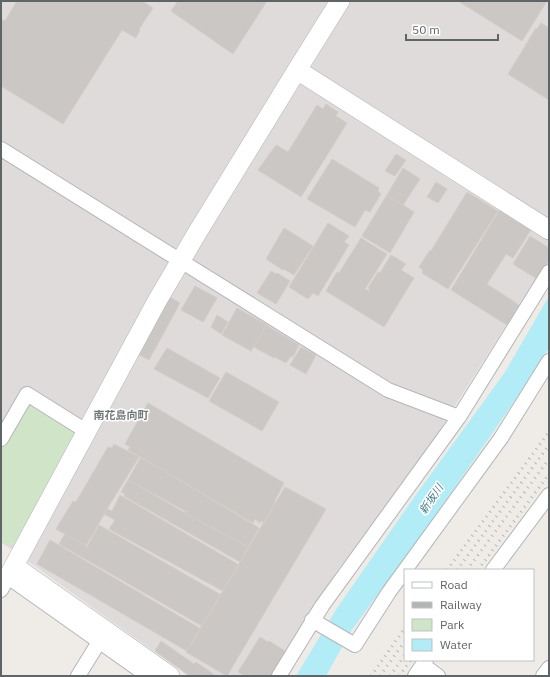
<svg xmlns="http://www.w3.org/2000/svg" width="550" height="677" font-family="'IBM Plex Sans','Noto Sans JP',sans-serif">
<rect width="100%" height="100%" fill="#efece8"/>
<path fill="#dfdbda" d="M1 1H549V262L519 305 425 453 337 571 275 676H188L1 542Z"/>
<path fill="#d0e4c8" d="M25 403H33L76 433 17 544 5 545 1 542V444Z"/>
<path fill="#b2ecf6" d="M549 296V348L527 383 426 529 351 631 326 676H296L337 608 413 499 505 372Z"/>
<path fill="#cbc7c4" stroke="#d4ccc7" d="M17 1H142L153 8 139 29 140 30 136 38 122 30 63 124 1 86V19L5 21Z
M178 1H267L233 54 171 11Z
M458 1H547L522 41Z
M541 23 549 28V100L508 74 536 28 537 29Z
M326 104 338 112 336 116 347 123 301 197 258 170 276 145 288 152 317 105 323 109Z
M396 154 406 160 395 176 385 171Z
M332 159 379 188 378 191 381 194 370 212 365 210 355 227 307 199Z
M403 168 420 179 403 205 387 195Z
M436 182 447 189 438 203 427 197Z
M467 192 498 211 448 289 422 273 423 270 419 267 430 250 431 251Z
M387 195 414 212 390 253 362 236Z
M500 209 532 228 513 258 506 254 487 284 519 305 507 325 451 290Z
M328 223 349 236 344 242 349 245 318 296 313 293 308 299 289 287Z
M284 228 313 246 294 275 284 269 283 270 266 259Z
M530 236 549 248V260L537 279 513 264Z
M361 238 387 254 365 289 369 291 370 290 368 288 378 272 380 273 391 255 406 264 401 270 414 278 384 327 326 291 337 272 339 273Z
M271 271 276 274 277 273 290 281 276 304 257 293Z
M195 286 217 298 203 322 181 310Z
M170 297 180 303 149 360 138 354Z
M237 308 267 325 251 351 222 335Z
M217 315 228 322 221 334 211 327Z
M266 325 299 345 293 357 291 356 286 363 275 357 274 358 254 347Z
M301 347 316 355 306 374 290 365Z
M167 348 220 378 208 398 154 369Z
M226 372 279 402 262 431 209 401Z
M148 403 284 483 274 502H276L264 523 261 521 260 523 255 519 253 523 128 450 130 447 125 444Z
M114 444 139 457 107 509 86 546 56 529 73 501 76 502 108 447 112 448Z
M141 457 259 528 248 547 185 513V511L128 480Z
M128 480 185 513 248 547 240 562 124 496 125 494 121 492Z
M285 487 326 509 227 676 186 652Z
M120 495 239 565 223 591 109 529 115 520 104 514 107 509 112 511Z
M99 525 221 595 202 626 59 544 65 534 87 547Z
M50 540 201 629 187 651 37 564Z
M260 637 268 642 269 641 285 651 286 653 271 676H254L250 674 248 676H245L238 672Z
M161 641 194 664 196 662 216 676H190L155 651Z"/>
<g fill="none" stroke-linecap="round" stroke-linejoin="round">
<defs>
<path id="street" d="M1 149 388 390 459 417
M1 439 27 394 86 431
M405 570 501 438 549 361
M493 570 549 495
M1 590 8 577 148 676
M312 620 355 645 389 592 405 570
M423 665 438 676
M78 676 99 642
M279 676 322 606 459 417 549 272
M415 676 426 660
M543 676 549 668"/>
<path id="secondary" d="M297 70 340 1
M14 566 170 676
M8 577 157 301 197 233 297 70 549 230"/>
</defs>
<use href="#street" stroke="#b3b6b8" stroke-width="16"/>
<use href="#secondary" stroke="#b2b6b8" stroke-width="20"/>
<use href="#street" stroke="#fff" stroke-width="14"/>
<use href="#secondary" stroke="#fff" stroke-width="19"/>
<path stroke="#b3b4b4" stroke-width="3" stroke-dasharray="1 5" stroke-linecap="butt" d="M447 570 549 432
M457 570 549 445
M467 570 549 459
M478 570 549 474
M371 676 405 628
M380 676 405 641
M390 676 405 655
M399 676 411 660"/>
</g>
<g text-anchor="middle" stroke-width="3" stroke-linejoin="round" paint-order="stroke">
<g font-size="11" font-weight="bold" fill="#707778" stroke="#fff">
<text x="121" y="419">南花島向町</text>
</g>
<g font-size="11" font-style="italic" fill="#457e8e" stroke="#fff">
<text transform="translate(431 499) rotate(-56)" y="4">新坂川</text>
</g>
</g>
<rect width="550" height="677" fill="none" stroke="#5f6466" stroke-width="4"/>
<rect x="404" y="569" width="130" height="92" fill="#ffffff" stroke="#bfc1c2"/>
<rect x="412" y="582" width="20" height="6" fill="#ffffff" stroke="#bfc1c2"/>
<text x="440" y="589" font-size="12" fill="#5f6466">Road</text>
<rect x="412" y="602" width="20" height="6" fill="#b3b4b4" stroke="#bfc1c2"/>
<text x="440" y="609" font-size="12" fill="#5f6466">Railway</text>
<rect x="412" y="619" width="20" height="12" fill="#d0e4c8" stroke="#bfc1c2"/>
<text x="440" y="629" font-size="12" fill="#5f6466">Park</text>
<rect x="412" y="639" width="20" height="12" fill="#b2ecf6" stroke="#bfc1c2"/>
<text x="440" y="649" font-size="12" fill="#5f6466">Water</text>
<path d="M406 34v6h92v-6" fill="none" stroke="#5f6466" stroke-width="2"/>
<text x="412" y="34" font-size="12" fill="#5f6466" stroke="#ffffff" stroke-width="3" paint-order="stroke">50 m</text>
</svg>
